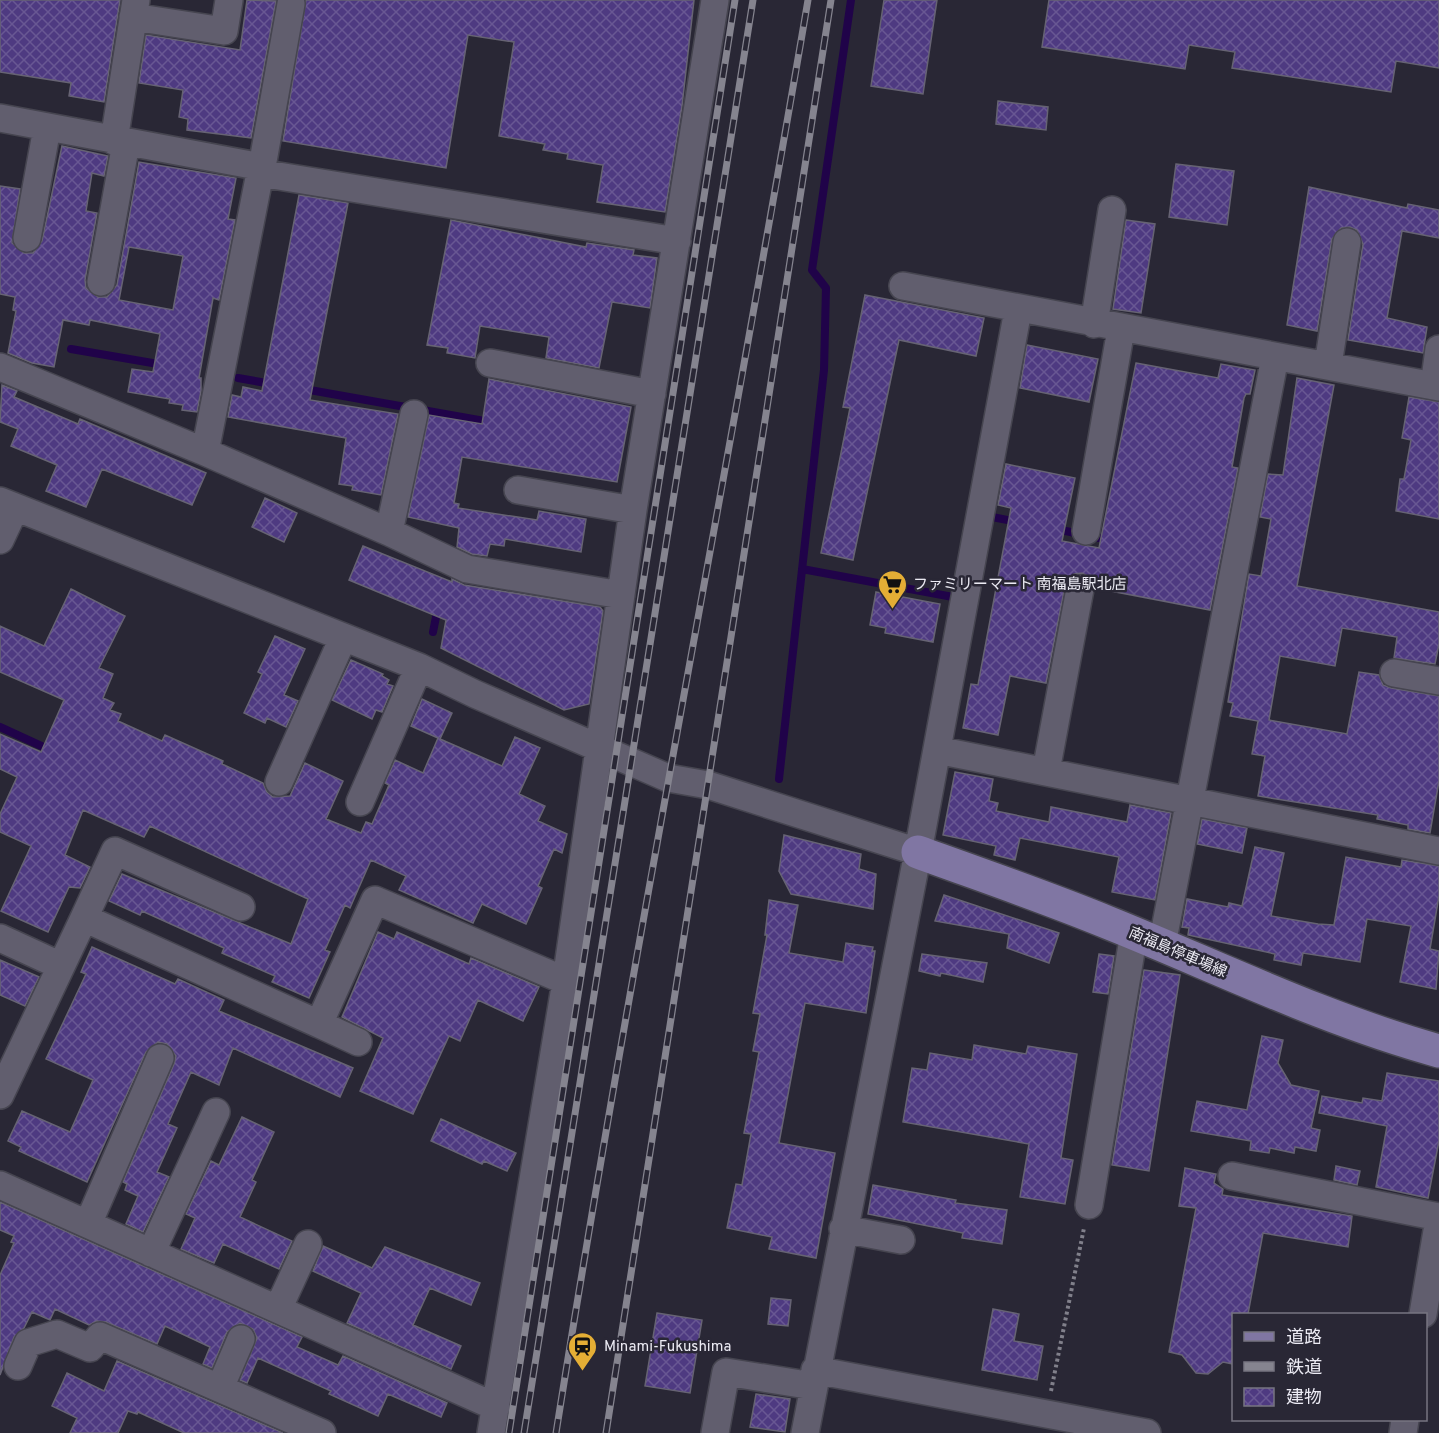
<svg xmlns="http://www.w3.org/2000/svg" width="1439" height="1433" font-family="Overpass,'Noto Sans JP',sans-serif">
<defs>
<pattern id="building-cross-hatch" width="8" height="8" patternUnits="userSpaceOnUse" patternTransform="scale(1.5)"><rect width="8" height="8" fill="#4e3a81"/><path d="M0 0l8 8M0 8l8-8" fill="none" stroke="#685793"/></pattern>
</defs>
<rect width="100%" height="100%" fill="#292735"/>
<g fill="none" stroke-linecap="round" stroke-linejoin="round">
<path stroke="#200349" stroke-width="8" d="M71 349 164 365
M238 378 272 384
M304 389 490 422
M987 516 1018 522
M1056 529 1109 540
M802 569 953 597
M433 632 438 607
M0 727 50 750
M779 779 824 370 826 288 812 270 851 0"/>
</g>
<path fill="url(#building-cross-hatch)" stroke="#666373" stroke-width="1.5" fill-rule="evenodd" d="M0 0H120L104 102 69 96 71 83 0 72Z
M247 0 276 1 251 138 187 130 188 119 179 117 183 90 139 83 146 35 240 50Z
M306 0H694L682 106 665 212 597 202 603 165 567 159 568 154 543 150 545 144 499 136 514 42 468 35 446 168 283 141Z
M884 0H937L923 94 871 86Z
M1049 0H1439V68L1396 61 1391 92 1232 68 1235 52 1189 45 1185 69 1042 47Z
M998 101 1048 107 1046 130 996 124Z
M62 146 108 156 104 176 92 173 86 211 97 213 85 280 86 288 98 297H107L117 285 139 162 236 178 228 219 235 220 219 300 213 298 199 378H201V391L197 412 182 410 183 405 169 403 170 399 128 392 132 369 153 372 160 334 90 320 89 325 63 320 54 367 32 363 8 353 16 311 13 310 15 297 0 294V186L20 189 12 243 24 253H33L42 241ZM129 247 183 256 173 310 119 300Z
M1176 164 1234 171 1227 225 1169 217Z
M1309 187 1407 208 1408 204 1439 210V238L1402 231 1387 318 1427 327 1423 353 1348 340 1363 244 1357 230 1350 227 1341 228 1332 239 1317 331 1287 325Z
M299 195 348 203 310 400 398 414 381 495 352 490 353 486 339 484 346 438 228 417 232 395 241 397 243 387 262 391Z
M451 220 586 247 587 243 634 250 633 255 657 258 650 308 612 302 599 368 546 358 549 337 480 326 475 358 447 353 448 348 427 345Z
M1126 220 1155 224 1141 313 1113 309Z
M865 295 984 318 976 356 899 340 853 560 821 553 850 408 843 407Z
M1027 345 1098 359 1089 402 1020 388Z
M1136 363 1218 378 1221 364 1255 370 1250 394H1246L1244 398 1232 467 1238 468 1210 610 1095 588 1090 577 1082 573 1074 574 1065 586 1046 683 1010 676 998 735 963 728 971 684 978 685 1011 508 998 505 1006 464 1075 478 1062 541 1099 548Z
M1297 378 1334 385 1297 586 1439 612V644L1435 664 1394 658 1397 637 1342 628 1335 666 1280 656 1269 720 1347 734 1359 672 1379 675 1383 685 1391 688 1439 696V781L1430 833 1408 829V825L1377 819 1378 815 1258 796 1265 756 1252 754 1258 721 1230 716 1233 703 1228 702 1249 574 1261 576 1271 519 1260 517 1268 474 1283 475Z
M489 379 631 407 617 482 462 457 454 503 459 504 458 508 537 520 539 511 586 519 581 552 505 539 504 546 490 544 487 556 472 554 457 547 459 528 408 517 429 415 482 424Z
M2 385 17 391 14 397 78 424 80 419 206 473 192 505 102 469 86 507 46 491 57 465 11 446 18 429 0 422Z
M1409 397 1439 402V519L1396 511 1400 479H1404L1411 440 1402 438Z
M265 498 297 513 284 542 252 527Z
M363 546 452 582V579L464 585 600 607 603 611 589 704 564 710 441 648 446 620 349 580Z
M71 589 125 616 99 668 113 674 103 698 114 703 110 710 121 714 118 721 162 741 165 735 223 761 222 764 263 783 267 792 273 797 290 796 305 763 343 781 326 819 361 833 366 822 372 824 389 785 385 783 395 760 423 773 438 738 411 726 422 699 452 713 440 739 502 766 515 737 540 748 519 794 545 806 538 821 567 834 562 853 554 849 538 886 542 888 526 924 482 904 473 923 399 890 406 876 371 860 350 908 345 905 325 950 330 952 309 998 272 982 275 976 222 953 224 948 142 911 140 915 109 901 122 874 291 944 308 899 150 826 144 837 83 810 65 855 90 867 80 888 69 887 48 932 1 911 31 846 0 832V814L17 777 0 769V734L41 752 64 700 0 672V626L44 646Z
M876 592 940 604 933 642 885 633 886 628 870 625Z
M275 636 305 649 284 695 298 701 286 727 267 718 265 723 244 713 262 674 258 672Z
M351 660 383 674 382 676 389 680 387 684 393 686 382 712 376 710 372 719 332 700Z
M955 772 993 779 989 801 998 803 996 811 1049 822 1051 807 1127 822 1130 805 1171 813 1155 900 1112 892 1119 857 1020 838 1015 860 994 855 996 846 943 835Z
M1202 819 1247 828 1242 853 1197 844Z
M784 835 861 854 859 869 876 874 873 909 791 894 779 871Z
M1255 847 1284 853 1271 916 1318 924 1334 925 1346 857 1401 867 1402 860 1439 866V896L1430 949 1439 951 1436 989 1400 982 1411 926 1367 919 1360 962 1303 953 1301 965 1274 960 1275 954 1188 935 1189 928 1182 927 1187 899 1228 907 1229 903 1242 906Z
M944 895 1059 933 1049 963 1007 948 1009 934 935 921Z
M769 900 798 905 789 953 843 962 846 943 873 947 872 951H875L866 1013 805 1003 779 1143 835 1153 816 1258 769 1249 772 1237 727 1228 736 1184 742 1185 751 1134 744 1133 759 1052 753 1051 760 1014 753 1013 767 935H765Z
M378 932 394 939 397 932 469 964 471 958 539 987 523 1021 478 1000 460 1041 449 1036 413 1114 360 1091 383 1038 342 1017Z
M92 947 175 984 178 979 224 1000 219 1011 353 1068 340 1097 233 1048 219 1085 191 1072 168 1124 177 1128 157 1172 169 1177 143 1232 126 1224 138 1196 125 1190 127 1184 123 1182 174 1064 176 1056 167 1044 158 1042 146 1052 87 1182 19 1151 21 1147 8 1141 22 1111 70 1132 93 1080 46 1059 86 974 81 972Z
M922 954 987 963 983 982 941 973 940 976 919 971Z
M1099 954 1114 956 1108 994 1093 992Z
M0 960 39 977 25 1006 0 995Z
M1144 970 1180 975 1149 1171 1112 1165Z
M1262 1036 1283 1040 1278 1063 1291 1085 1319 1091 1311 1128 1320 1130 1316 1151 1295 1147 1294 1153 1270 1148 1269 1153 1250 1150 1251 1141 1191 1131 1197 1101 1247 1110Z
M974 1045 1026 1054 1028 1046 1077 1054 1061 1158 1073 1160 1065 1204 1020 1197 1029 1144 903 1122 912 1068 927 1070 930 1053 972 1060Z
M1387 1073 1439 1081V1141L1428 1198 1376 1187 1387 1126 1319 1113 1322 1096 1362 1103 1363 1098 1382 1101Z
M242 1117 274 1132 252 1180 256 1182 240 1217 292 1241 279 1269 223 1244 214 1263 181 1249 195 1218 186 1214 211 1161 219 1165Z
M441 1119 516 1153 507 1171 484 1161 482 1164 431 1141Z
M1336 1166 1360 1171 1357 1185 1334 1180Z
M1185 1168 1216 1174 1214 1183 1223 1189 1222 1195 1352 1216 1348 1247 1263 1233 1248 1314H1233V1364L1223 1362 1208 1374 1196 1373 1182 1355 1169 1352 1196 1208 1179 1206Z
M873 1185 956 1200 955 1203 1007 1210 1002 1244 962 1238 963 1233 868 1214Z
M0 1202 302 1337 297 1347 338 1365 343 1356 447 1403 441 1417 388 1394 378 1416 329 1394 331 1391 258 1358 247 1383 240 1380 257 1338 253 1329 240 1323 227 1332 212 1368 203 1364 210 1347 165 1326 157 1344 106 1322 97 1321 89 1325 55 1309 50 1320 32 1312 24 1328 14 1337 0 1375V1275L14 1243 11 1242 14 1236 0 1230Z
M323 1246 372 1268 385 1247 480 1283 471 1305 430 1288 413 1325 461 1346 451 1369 347 1323 361 1293 313 1271Z
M771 1298 791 1300 788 1326 768 1324Z
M993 1309 1019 1314 1014 1341 1043 1346 1037 1380 982 1370Z
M657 1313 702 1320 690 1393 645 1386Z
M117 1361 283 1433H184L138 1412 137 1414 128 1411 118 1433H70L77 1418 52 1406 67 1373 104 1391Z
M756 1394 790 1399 785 1432 750 1427Z"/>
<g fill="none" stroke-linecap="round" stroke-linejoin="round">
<defs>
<path id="minor" d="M133 17 224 31 229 0
M0 118 262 167 260 173 677 241
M114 141 136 0
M262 167 291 4
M27 238 47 128
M101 282 126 143
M903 286 1439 387
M1094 324 1112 210
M490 363 652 394
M1328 365 1347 242
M0 367 205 452 389 532 467 569 621 595
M1434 386 1439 349
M205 452 260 173
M518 490 633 510
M0 501 419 667 475 694 668 778 708 785 918 852
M1086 531 1121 329
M389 532 414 414
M0 540 15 508
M1394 673 1439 681
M937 750 1439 851
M1046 771 1080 589
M279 782 343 638
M360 802 419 667
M84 918 115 851 241 907
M0 938 61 966
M1162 945 1275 357
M319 1024 358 1042
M0 1095 84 918 319 1024 375 900 566 981
M1232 1176 1439 1217
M0 1185 496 1407
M1089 1205 1134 933
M88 1224 160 1058
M843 1229 901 1240
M151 1253 216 1112
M278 1309 308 1244
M1423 1314 1439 1219
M18 1366 28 1343 57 1334 90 1348 100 1336 322 1433
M815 1370 1147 1433
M220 1388 241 1339
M491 1433 566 981 633 510 715 0
M715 1433 726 1372 813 1386
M805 1433 918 852 1018 310
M1403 1433 1405 1420"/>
<path id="major" d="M918 852C981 875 1046 897 1109 923 1218 967 1326 1020 1439 1051"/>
</defs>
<use href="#minor" stroke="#464550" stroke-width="30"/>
<use href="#major" stroke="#464550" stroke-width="36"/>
<path stroke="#81808b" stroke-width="4" stroke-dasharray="3 3" stroke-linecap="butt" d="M1051 1391 1084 1228"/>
<use href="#minor" stroke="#615e6e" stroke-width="27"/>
<use href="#major" stroke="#8076a3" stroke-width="33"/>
<defs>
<path id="rail" d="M509 1433 735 0
M524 1433 753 0
M556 1433C632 954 727 478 808 0
M606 1433 831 0"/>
</defs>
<use href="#rail" stroke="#85848f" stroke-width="7"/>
<use href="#rail" stroke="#292735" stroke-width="4.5" stroke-dasharray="14" stroke-linecap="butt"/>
</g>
<defs>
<symbol id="supermarket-pin" viewBox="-11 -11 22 30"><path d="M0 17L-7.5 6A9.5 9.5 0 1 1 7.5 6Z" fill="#e4ae35" stroke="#292735"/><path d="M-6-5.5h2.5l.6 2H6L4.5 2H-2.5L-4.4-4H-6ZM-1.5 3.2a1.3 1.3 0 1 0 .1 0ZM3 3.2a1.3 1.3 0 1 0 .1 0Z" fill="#111"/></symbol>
<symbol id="station-pin" viewBox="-11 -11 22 30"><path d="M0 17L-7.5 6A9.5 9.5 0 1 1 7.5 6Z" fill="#e4ae35" stroke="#292735"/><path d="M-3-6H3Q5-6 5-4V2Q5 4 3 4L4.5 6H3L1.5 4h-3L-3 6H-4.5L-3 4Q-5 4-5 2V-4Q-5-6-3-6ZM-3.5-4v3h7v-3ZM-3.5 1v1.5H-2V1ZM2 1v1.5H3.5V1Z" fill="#111"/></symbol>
</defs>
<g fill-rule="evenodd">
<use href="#supermarket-pin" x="876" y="568" width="33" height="45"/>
<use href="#station-pin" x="566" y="1330" width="33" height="45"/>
</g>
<g text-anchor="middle" stroke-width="5" stroke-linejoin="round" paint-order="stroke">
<g font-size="15" fill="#ecebf4" stroke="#292735" text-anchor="start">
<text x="913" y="589">ファミリーマート 南福島駅北店</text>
<text x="604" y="1351">Minami-Fukushima</text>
</g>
<g font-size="15" fill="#ecebf4" stroke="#292735">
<text transform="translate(1178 952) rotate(23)" y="5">南福島停車場線</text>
</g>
</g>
<rect x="1232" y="1313" width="195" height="108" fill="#292735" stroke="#777581" stroke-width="1.5"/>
<rect x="1244" y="1332" width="30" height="9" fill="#8076a3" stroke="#777581" stroke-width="1.5"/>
<text x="1286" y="1343" font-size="18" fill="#ecebf4">道路</text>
<rect x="1244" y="1362" width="30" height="9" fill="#85848f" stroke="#777581" stroke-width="1.5"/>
<text x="1286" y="1373" font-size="18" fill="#ecebf4">鉄道</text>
<rect x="1244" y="1388" width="30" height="18" fill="url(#building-cross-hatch)" stroke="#777581" stroke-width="1.5"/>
<text x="1286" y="1403" font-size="18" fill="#ecebf4">建物</text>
</svg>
